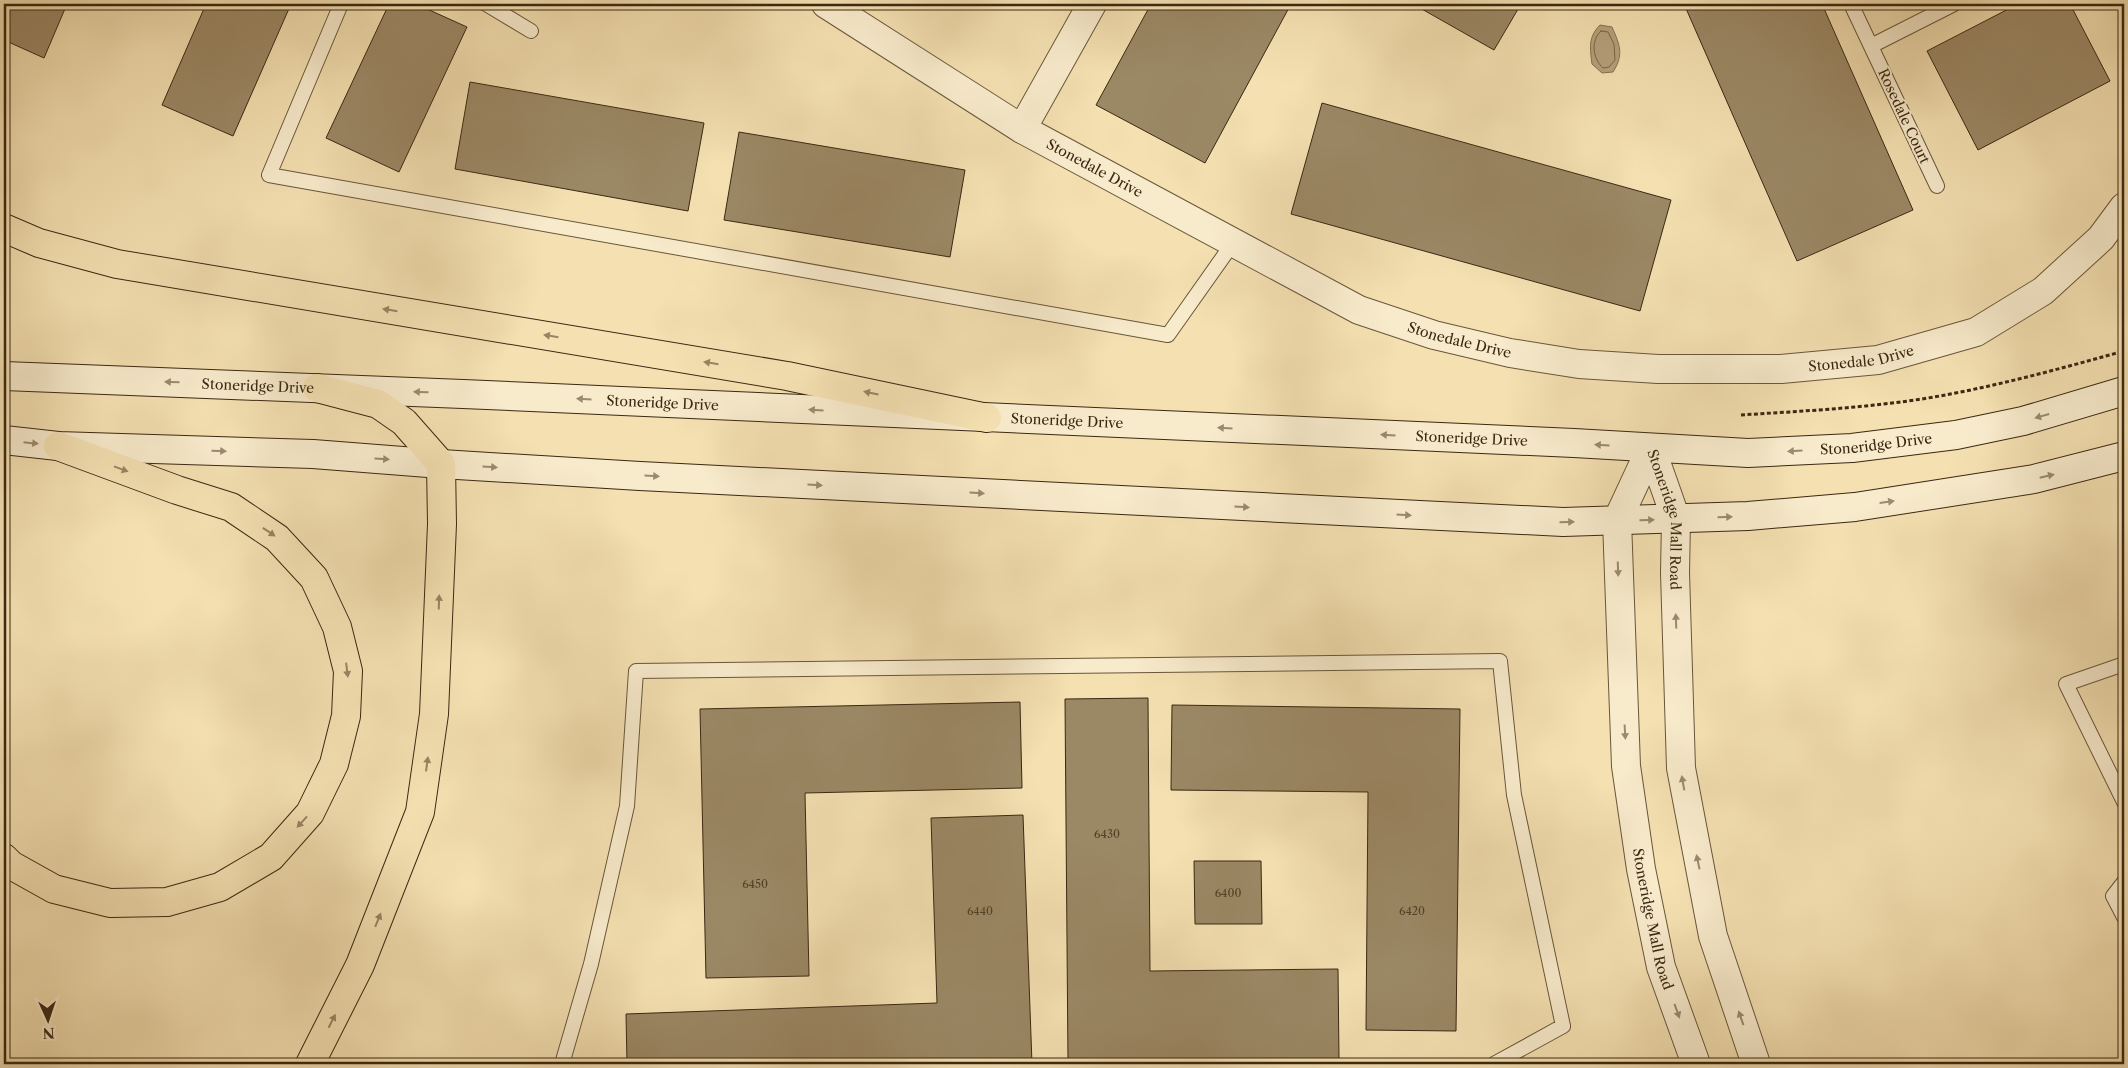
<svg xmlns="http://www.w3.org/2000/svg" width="2128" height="1068" font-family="'Libre Caslon Text',serif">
<rect width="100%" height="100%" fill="#f4e0b1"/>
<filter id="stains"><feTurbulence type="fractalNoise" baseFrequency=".004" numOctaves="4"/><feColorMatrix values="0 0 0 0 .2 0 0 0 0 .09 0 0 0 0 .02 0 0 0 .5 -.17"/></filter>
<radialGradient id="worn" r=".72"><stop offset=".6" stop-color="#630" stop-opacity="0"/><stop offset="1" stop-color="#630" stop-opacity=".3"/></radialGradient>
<path fill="#b5a17b" stroke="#847151" d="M1600 25 1612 27C1620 45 1624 55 1613 72L1602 73 1592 64C1590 48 1588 37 1600 25Z"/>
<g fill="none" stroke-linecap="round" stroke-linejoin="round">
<path stroke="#786446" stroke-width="1" d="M1601 31 1608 32 1614 44 1615 60 1609 67 1603 68C1593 59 1590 41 1601 31Z"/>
</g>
<path fill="#9b8865" stroke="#3b2812" d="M4 4H67L44 58 4 40Z
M206 4H291L233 136 162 105Z
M389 4H416L467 27 399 172 326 138Z
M1151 4H1291L1205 163 1096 105Z
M1413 4H1521L1494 50Z
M1684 4H1822L1913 210 1797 261Z
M2018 4H2070L2110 81 1978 150 1927 51Z
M470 82 704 123 688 211 455 169Z
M1322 103 1671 200 1640 311 1291 214Z
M739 132 965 170 950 257 724 220Z
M1148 698 1150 971 1338 969 1339 1059 1068 1062 1065 699Z
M1020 702 1022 788 805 793 809 976 706 978 700 709Z
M1172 705 1460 709 1456 1031 1366 1030 1368 792 1171 790Z
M1023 815 1032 1064H627L626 1014 937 1003 931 818Z
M1194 861H1261L1262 924H1195Z"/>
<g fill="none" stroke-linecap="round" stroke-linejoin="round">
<defs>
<path id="service" d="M341 4 269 175 1168 335 1233 243
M486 4 531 31
M1851 4 1937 186
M1871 46 1954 4
M2124 664 2066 684 2124 802
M2124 882 2113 896 2124 917
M562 1064 591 964 627 806 636 671 1500 661 1514 795 1563 1026 1494 1064"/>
<g id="minor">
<path id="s1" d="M826 4 1022 129 1359 310 1434 335 1510 353 1579 364 1658 369H1781L1878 360 1976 332 2043 291 2101 238 2124 207"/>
<path d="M1022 129 1092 4"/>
<path id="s2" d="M1651 448 1617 521 1626 766 1641 869 1661 967 1696 1064"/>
<path id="s3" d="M1651 448 1676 519 1675 573 1681 768 1713 936 1756 1064"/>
</g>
<g id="secondary">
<path id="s4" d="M4 376 463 394 1574 443 1748 453 1852 448 1956 435 2023 421 2124 391"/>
<path d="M4 440 58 446 313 454 441 464 640 476 1563 522 1748 516 1855 507 2034 479 2124 456"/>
</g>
<path id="motorway" d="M4 228 39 243 117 264 787 376 987 418
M4 858 11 865 54 889 110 903 167 902 220 887 271 857 310 813 334 764 346 716 348 671 337 627 314 578 277 538 231 507 177 490 58 446
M310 1064 360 965 420 812 434 714 442 524 441 464 404 422 378 404 317 388"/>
</defs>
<use href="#service" stroke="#69563a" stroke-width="16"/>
<use href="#minor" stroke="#69563a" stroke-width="30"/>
<use href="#secondary" stroke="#3b2812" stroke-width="30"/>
<use href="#motorway" stroke="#3b2812" stroke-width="30"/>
<path stroke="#3b2812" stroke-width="3" stroke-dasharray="4 2.5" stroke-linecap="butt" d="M1741 415C1803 411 1866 408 1928 398 1994 387 2059 369 2124 351"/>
<use href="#service" stroke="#f8ebcc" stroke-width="14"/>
<use href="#minor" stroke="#f8ebcc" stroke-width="28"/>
<use href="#secondary" stroke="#f8ebcc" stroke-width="28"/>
<use href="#motorway" stroke="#f4e0b1" stroke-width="28"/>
</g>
<defs><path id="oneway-solid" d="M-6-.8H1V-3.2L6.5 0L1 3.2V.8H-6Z" transform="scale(1.25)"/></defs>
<g fill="#988462">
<use href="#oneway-solid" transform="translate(390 310) rotate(-171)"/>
<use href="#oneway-solid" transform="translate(551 336) rotate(-171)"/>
<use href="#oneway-solid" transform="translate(711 363) rotate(-171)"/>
<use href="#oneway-solid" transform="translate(871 393) rotate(-168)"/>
<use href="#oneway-solid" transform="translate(121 469) rotate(20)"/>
<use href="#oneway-solid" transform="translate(269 532) rotate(34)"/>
<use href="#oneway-solid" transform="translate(439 602) rotate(-88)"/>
<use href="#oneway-solid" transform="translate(347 670) rotate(83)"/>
<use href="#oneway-solid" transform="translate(427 764) rotate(-82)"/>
<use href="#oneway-solid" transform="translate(302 822) rotate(132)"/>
<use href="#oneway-solid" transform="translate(378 920) rotate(-68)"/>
<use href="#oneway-solid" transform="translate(332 1021) rotate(-63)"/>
</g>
<g fill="#9a8a6f">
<use href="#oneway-solid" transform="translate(172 382) rotate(-178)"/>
<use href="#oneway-solid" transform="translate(421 392) rotate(-178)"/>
<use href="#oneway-solid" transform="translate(584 399) rotate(-177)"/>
<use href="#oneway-solid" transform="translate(816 410) rotate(-177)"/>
<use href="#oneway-solid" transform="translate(2042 416) rotate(164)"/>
<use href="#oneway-solid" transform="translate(1225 428) rotate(-177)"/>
<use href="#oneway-solid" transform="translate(1388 435) rotate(-177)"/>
<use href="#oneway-solid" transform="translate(31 443) rotate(6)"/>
<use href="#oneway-solid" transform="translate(1602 445) rotate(-177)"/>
<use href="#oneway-solid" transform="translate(219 451) rotate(2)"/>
<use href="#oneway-solid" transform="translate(1795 451) rotate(177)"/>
<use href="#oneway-solid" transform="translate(382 459) rotate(4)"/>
<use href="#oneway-solid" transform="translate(490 467) rotate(3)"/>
<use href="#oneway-solid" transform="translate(652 476) rotate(3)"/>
<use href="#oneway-solid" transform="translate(2047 476) rotate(-13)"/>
<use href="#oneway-solid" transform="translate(815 485) rotate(3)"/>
<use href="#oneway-solid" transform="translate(977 493) rotate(3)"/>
<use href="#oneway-solid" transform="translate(1887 502) rotate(-8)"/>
<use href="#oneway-solid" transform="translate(1242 507) rotate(3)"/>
<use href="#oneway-solid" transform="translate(1404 515) rotate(3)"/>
<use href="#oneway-solid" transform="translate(1725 517) rotate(-2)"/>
<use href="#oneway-solid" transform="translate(1647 520) rotate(-2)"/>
<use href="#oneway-solid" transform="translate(1567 522) rotate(-1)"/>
<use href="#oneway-solid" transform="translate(1618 569) rotate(88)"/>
<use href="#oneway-solid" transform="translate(1676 621) rotate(-92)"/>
<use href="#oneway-solid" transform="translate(1625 732) rotate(87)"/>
<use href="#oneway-solid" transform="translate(1683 783) rotate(-100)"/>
<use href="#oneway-solid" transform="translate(1698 862) rotate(-102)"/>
<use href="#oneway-solid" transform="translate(1677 1011) rotate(70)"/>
<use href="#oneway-solid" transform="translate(1741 1018) rotate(-109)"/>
</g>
<g text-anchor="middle" stroke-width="4" stroke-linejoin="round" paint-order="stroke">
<g font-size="11" fill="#534027">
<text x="1107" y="838">6430</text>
<text x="755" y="888">6450</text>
<text x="1228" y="897">6400</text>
<text x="980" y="915">6440</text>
<text x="1412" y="915">6420</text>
</g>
<g font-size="14" fill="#3b2812" stroke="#f8ebcc">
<text transform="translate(1904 116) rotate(65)" y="5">Rosedale Court</text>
<text dy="5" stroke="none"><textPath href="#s1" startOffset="315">Stonedale Drive</textPath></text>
<text dy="5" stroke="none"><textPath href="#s1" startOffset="720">Stonedale Drive</textPath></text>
<text dy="5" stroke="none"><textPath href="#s1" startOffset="1125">Stonedale Drive</textPath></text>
<text dy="5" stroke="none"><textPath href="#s4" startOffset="254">Stoneridge Drive</textPath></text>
<text dy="5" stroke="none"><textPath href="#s4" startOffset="659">Stoneridge Drive</textPath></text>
<text dy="5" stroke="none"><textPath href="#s4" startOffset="1064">Stoneridge Drive</textPath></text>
<text dy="5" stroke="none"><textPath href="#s4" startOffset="1469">Stoneridge Drive</textPath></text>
<text dy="5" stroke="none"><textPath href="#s4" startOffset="1874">Stoneridge Drive</textPath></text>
<text dy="5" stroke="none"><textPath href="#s3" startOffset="74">Stoneridge Mall Road</textPath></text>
<text dy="5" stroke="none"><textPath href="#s2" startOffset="481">Stoneridge Mall Road</textPath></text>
</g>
</g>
<rect width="2128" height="1068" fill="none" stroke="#f4e0b1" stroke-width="20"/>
<rect x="5" y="5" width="2118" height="1058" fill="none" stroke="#3b2812" stroke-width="2.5"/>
<rect x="10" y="10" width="2108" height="1048" fill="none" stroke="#3b2812"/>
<g transform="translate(48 1020) rotate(177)" stroke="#f8ebcc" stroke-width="4" paint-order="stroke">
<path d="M0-4L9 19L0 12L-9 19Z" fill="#3b2812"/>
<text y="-8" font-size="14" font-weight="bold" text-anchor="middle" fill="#3b2812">N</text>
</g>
<rect width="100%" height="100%" filter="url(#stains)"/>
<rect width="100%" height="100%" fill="url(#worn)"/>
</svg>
